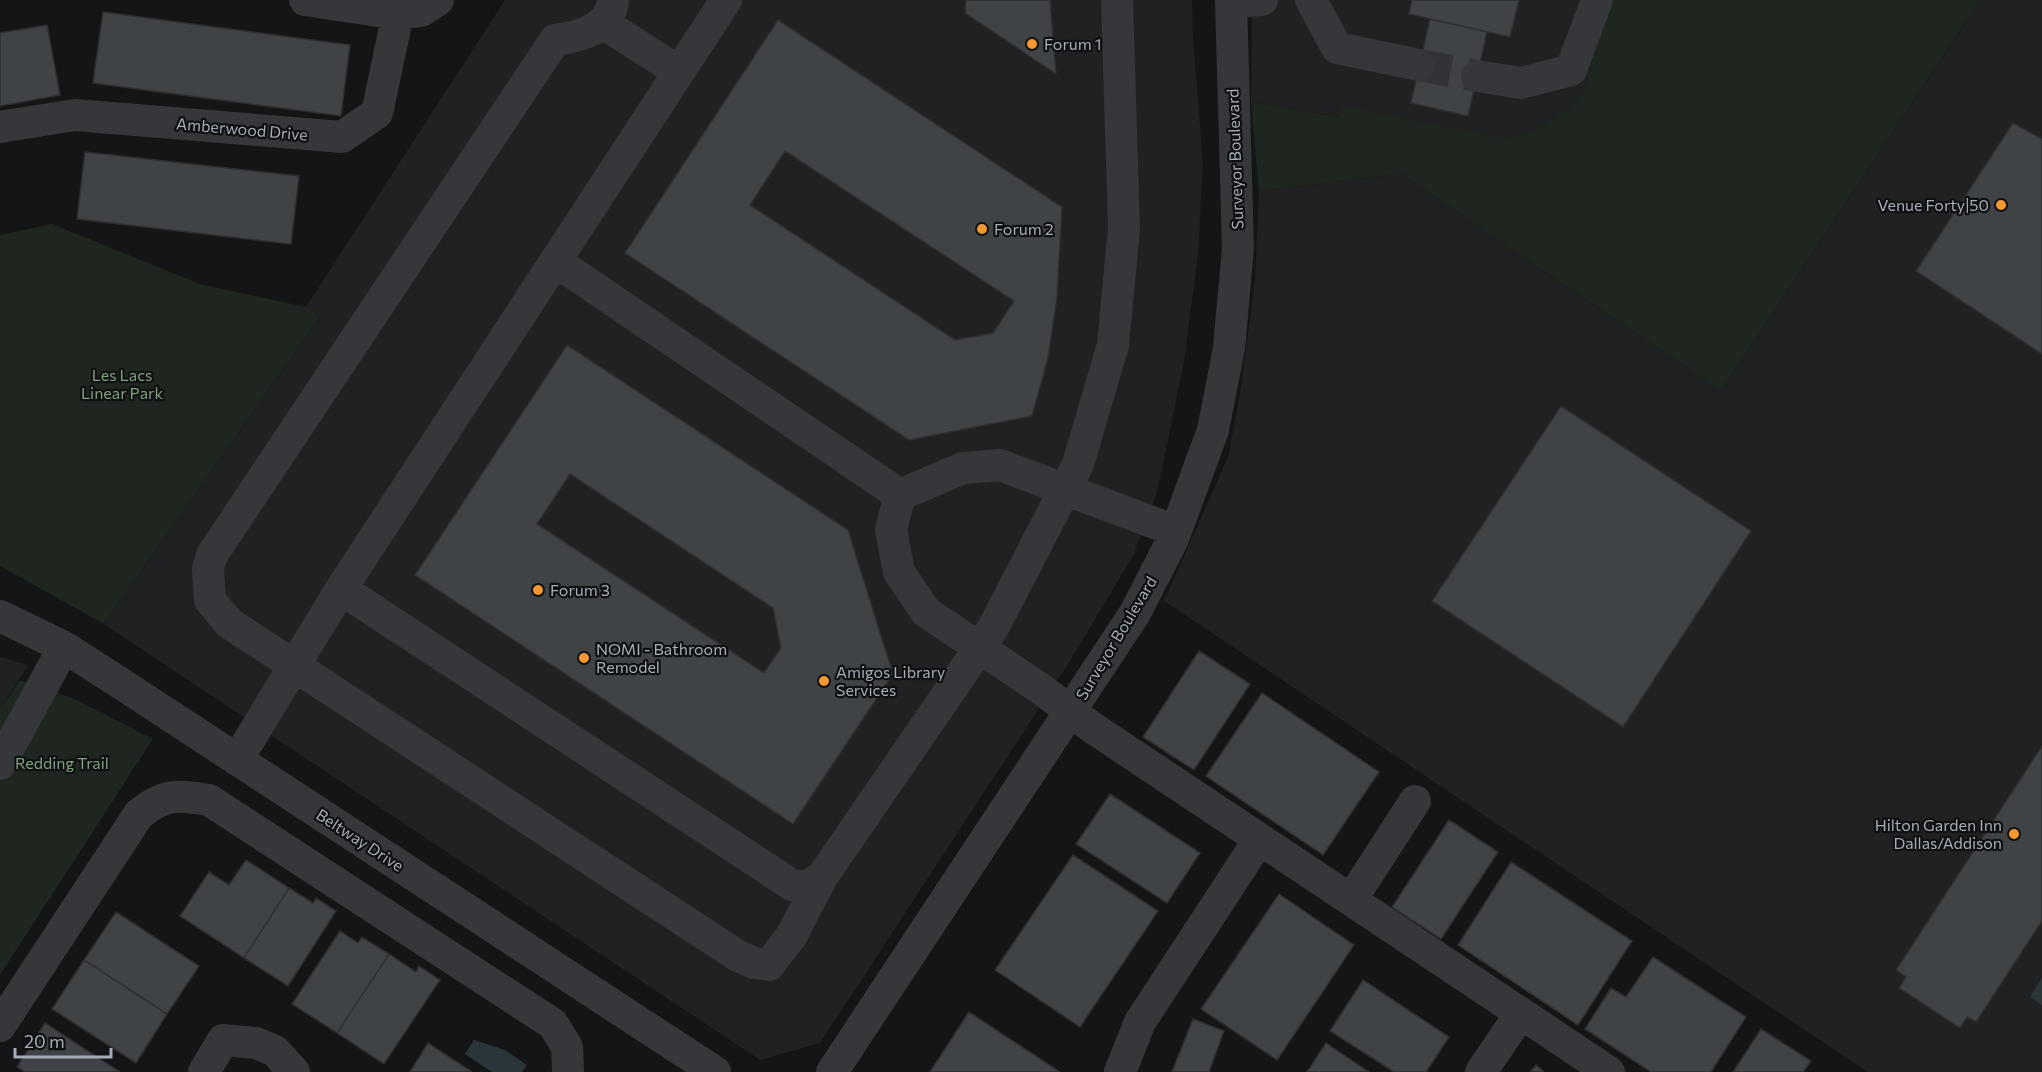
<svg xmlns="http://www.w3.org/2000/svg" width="2042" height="1072" font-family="Commissioner,sans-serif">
<rect width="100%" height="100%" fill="#141516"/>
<path fill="#202123" d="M505 0H1192L1193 38 1203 164 1198 254 1184 362 1157 492 1134 554 1070 661 820 1043 760 1060 104 624 320 317 306 307Z
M1252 0H1632L1584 158 1251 102Z
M1980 0H2042V1072H1868L1164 601 1228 457 1240 394 1255 280 1259 191 1401 174 1721 391Z
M0 657 28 665 0 710Z"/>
<path fill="#1e261f" d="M1608 0H1980L1721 391 1401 174 1259 191 1251 102 1338 117 1342 106 1501 138 1523 135 1541 128 1576 103 1585 91Z
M52 224 200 284 306 307 320 317 104 624 0 566V235Z
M20 680 75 699 153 739 0 975V710Z"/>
<path fill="#2a353a" d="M2042 978V1005L2030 997Z
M474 1040 505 1050 527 1065 522 1072H492L465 1054Z"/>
<path fill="#404346" stroke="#2e2f32" stroke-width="1.5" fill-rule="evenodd" d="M966 0H1050L1056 74 965 13Z
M1412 0H1519L1510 37 1409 14Z
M103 12 350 45 341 116 93 83Z
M1430 19 1487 32 1468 116 1411 103Z
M778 20 1062 207 1057 297 1048 358 1032 416 909 440 625 253ZM785 151 1014 301 993 333 955 340 750 205Z
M47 25 60 95 0 106V33Z
M2013 123 2042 139V354L1916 271Z
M85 152 299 176 291 244 77 219Z
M567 345 848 530 893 674 793 824 415 575ZM570 474 773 608 781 648 764 673 537 524Z
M1561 406 1751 531 1623 727 1432 601Z
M1199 651 1250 684 1194 770 1143 737Z
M1262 693 1379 772 1323 855 1206 776Z
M2042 746V921L1976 1022 1967 1017 1960 1028 1899 988 1906 977 1896 970Z
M1110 794 1200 853 1167 903 1076 844Z
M1449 820 1498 852 1441 939 1392 907Z
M1073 855 1158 911 1080 1027 995 970Z
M246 860 289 888 244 958 180 916 209 872 229 885Z
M1511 862 1632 941 1578 1025 1458 945Z
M289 888 313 903 316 898 336 911 288 986 244 958Z
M1279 894 1354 945 1277 1060 1201 1009Z
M116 912 199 966 167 1014 84 960Z
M340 931 358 943 362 937 389 954 337 1033 292 1004Z
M389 954 416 972 419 966 440 980 384 1064 337 1033Z
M1653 957 1746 1017 1711 1072H1651L1585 1029 1611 988 1626 997Z
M84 960 167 1014 136 1063 52 1009Z
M1363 980 1449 1037 1426 1072H1394L1330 1031Z
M969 1012 1060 1072H930Z
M1193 1019 1224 1031 1209 1072H1172Z
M45 1023 120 1072H25L17 1067Z
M1761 1029 1811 1061 1803 1072H1733Z
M428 1043 472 1072H410Z
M1326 1043 1369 1072H1307Z
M1536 1065 1544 1072H1530Z"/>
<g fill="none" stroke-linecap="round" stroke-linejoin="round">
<path stroke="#313336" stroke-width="32" stroke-dasharray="32 16" stroke-linecap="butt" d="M1419 65 1477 76"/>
<path stroke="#35373b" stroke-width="32" d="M305 0 398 14 421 11 438 0
M613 0C611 29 579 37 555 40L212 555 208 568 210 600 229 623 738 956 754 963 769 965 792 935 822 877
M1311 0 1337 48 1419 65
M1231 2 1262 0
M603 23 679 72 726 0
M1477 76 1521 83 1571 70 1597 0
M0 127 75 115 342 137 377 113 398 14
M555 261 900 495 963 468 1000 465 1176 531
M900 495 891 530 899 572 926 612 1041 689 1093 728 1609 1072
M341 589 679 72
M0 616 64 647 114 679 715 1072
M237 760 341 589 792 885 808 886 822 877 993 628 1078 464 1113 345 1124 228 1117 0
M0 764 64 647
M1351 900 1415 801
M0 1026 139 814C166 793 176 795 209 800L553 1024 567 1047 568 1072
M204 1072 223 1040 256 1043 275 1051 294 1072
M832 1072 1135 613 1173 539 1213 430 1229 348 1238 248 1231 0
M1120 1072 1140 1022 1259 840
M1481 1072 1521 1013"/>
</g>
<g fill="#f39730" stroke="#0f1011" stroke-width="2">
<circle cx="1032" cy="44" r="6"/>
<circle cx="2001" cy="205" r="6"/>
<circle cx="982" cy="229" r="6"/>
<circle cx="538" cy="590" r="6"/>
<circle cx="584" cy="658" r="6"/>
<circle cx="824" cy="681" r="6"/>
<circle cx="2014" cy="834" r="6"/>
</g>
<g text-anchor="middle" stroke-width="4.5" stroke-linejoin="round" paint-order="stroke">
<g font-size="16" fill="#a6adb7" stroke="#0f1011" text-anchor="start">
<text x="1044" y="50">Forum 1</text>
<text x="1989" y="211" text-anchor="end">Venue Forty|50</text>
<text x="994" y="235">Forum 2</text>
<text x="550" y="596">Forum 3</text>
<text x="596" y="655">NOMI - Bathroom<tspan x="596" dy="18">Remodel</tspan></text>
<text x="836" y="678">Amigos Library<tspan x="836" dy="18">Services</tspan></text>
<text x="2002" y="831" text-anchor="end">Hilton Garden Inn<tspan x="2002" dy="18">Dallas/Addison</tspan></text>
</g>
<g font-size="16" fill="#a6adb7" stroke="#0f1011">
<text transform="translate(242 129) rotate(5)" y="6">Amberwood Drive</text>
<text transform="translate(1235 159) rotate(-92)" y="6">Surveyor Boulevard</text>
<text transform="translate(1116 638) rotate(-59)" y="6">Surveyor Boulevard</text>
<text transform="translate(360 840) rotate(33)" y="6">Beltway Drive</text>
</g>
<g font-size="16" fill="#80a27d" stroke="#0f1011">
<text x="122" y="381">Les Lacs<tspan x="122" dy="18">Linear Park</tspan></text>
<text x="62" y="769">Redding Trail</text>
</g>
</g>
<path d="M15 1048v9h96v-9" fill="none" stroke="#a6adb7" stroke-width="3"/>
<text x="24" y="1048" font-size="18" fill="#a6adb7" stroke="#0f1011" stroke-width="4.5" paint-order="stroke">20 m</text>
</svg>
